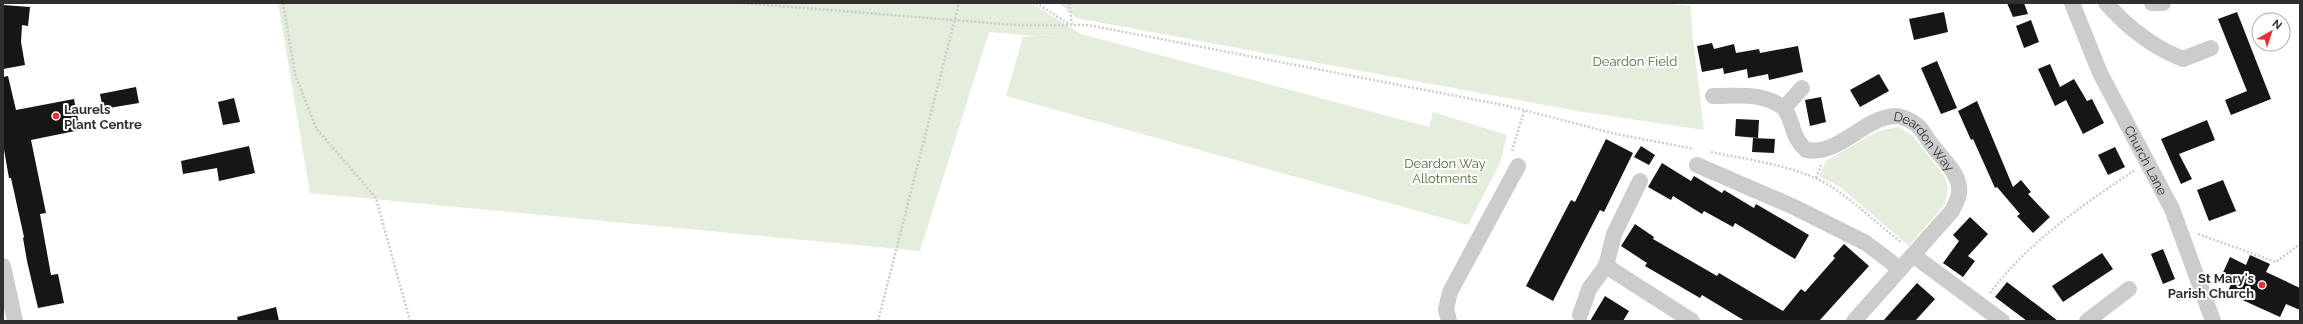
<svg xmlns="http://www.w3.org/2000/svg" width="2303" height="324" font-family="Raleway,sans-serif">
<rect width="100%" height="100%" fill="#fff"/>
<path fill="#e5eddd" d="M278 3H1031L1081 34 1429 127 1433 112 1507 135 1500 163 1468 225 1006 96 1023 37 1059 35 1035 36 989 32 920 251 310 193Z
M1059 3H1657L1691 6 1692 31 1704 130 1577 111 1076 18Z
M1898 127 1912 135 1945 177 1948 187 1945 204 1909 246 1840 187 1819 176 1826 161 1878 131Z"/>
<path fill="#161616" d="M2007 3H2024L2028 14 2013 17Z
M3 5 30 7 28 26 22 25 21 42 25 65 3 69Z
M1944 12 1948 32 1914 40 1909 19Z
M2237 12 2271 99 2231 115 2225 100 2247 91 2218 19Z
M2031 20 2039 42 2024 48 2016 26Z
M1712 43 1714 49 1734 44 1736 53 1759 49 1760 53 1798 46 1803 72 1769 80 1768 74 1748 78 1747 69 1724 74 1723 68 1702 72 1697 46Z
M1937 61 1957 108 1941 114 1921 68Z
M2050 64 2060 87 2074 79 2087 101 2092 99 2104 123 2083 134 2066 100 2055 106 2038 69Z
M1879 74 1889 91 1860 107 1850 90Z
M8 76 16 110 74 99 80 130 31 140 46 213 40 214 51 275 58 274 64 303 38 308 27 261 23 238 24 237 11 178H9L3 144V77Z
M136 87 139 103 103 109 100 94Z
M1821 97 1826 122 1810 126 1805 100Z
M234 98 240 122 223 125 218 102Z
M1977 101 2013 187 2021 180 2031 192 2028 194 2050 217 2033 233 2017 216 2020 214 1997 187 1995 188 1973 139 1971 140 1958 111Z
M1736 119 1759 120 1758 138 1735 136Z
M2207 120 2215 140 2179 154 2192 179 2181 184 2161 139Z
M1753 138 1775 139 1774 153 1752 152Z
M1606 139 1633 153 1604 212 1600 210 1553 301 1526 286 1571 200 1575 202Z
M249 146 255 173 219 181 217 168 183 174 181 161Z
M1641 146 1655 155 1649 165 1634 157Z
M2115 147 2125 167 2108 175 2098 155Z
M1662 163 1691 181 1694 176 1722 193 1724 190 1754 208 1756 204 1809 235 1795 259 1735 223 1733 227 1704 211 1702 214 1673 196 1671 200 1648 187Z
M2223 180 2236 211 2209 221 2197 190Z
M1970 217 1988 234 1968 256 1975 261 1963 277 1943 263 1959 241 1953 235Z
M1635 224 1654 237 1653 239 1717 276 1719 273 1783 311 1801 289 1805 292 1835 258 1833 256 1844 244 1869 266 1819 321H1745L1702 295 1700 298 1645 266 1647 263 1621 246Z
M2163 249 2175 279 2163 284 2151 254Z
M2102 253 2113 269 2063 302 2052 286Z
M2250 255 2270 264 2266 272 2300 288V310L2286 304 2280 317 2227 293 2232 282 2221 277 2230 257 2246 265Z
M2007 282 2058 321H2027L1995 297Z
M1917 283 1935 299 1915 321H1883Z
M1605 296 1629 311 1623 321H1590Z
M276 307 279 321H238L237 317Z"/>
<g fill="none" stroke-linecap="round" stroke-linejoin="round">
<path stroke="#ccc" stroke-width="2.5" stroke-dasharray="2 2" stroke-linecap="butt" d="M283 3 295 74 316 128 376 198 410 321
M743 3 1015 25H1088L1508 106 1616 134 1694 149
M1036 3 1069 24
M1069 3 1072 25
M1512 151 1524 111
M1711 152C1745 159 1783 164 1815 178 1845 191 1874 222 1901 242
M1816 178 1821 165
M2198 234 2276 262 2300 244
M1990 293C2027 243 2084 204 2135 170
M878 321 959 3"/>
<g stroke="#ccc" stroke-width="16">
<path id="s1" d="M2072 3 2100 73 2172 209 2213 321"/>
<path d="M2106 3C2128 28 2152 47 2183 59L2211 48"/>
<path d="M2152 3H2163"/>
<path d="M1713 96C1739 96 1762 92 1784 108L1802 88"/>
<path id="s2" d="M1784 108C1795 124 1790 135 1806 150 1840 156 1862 118 1895 116 1902 116 1912 121 1917 125 1923 130 1927 139 1932 145 1942 159 1962 175 1959 194 1958 200 1954 206 1952 211L1854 321"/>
<path d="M1697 165 1794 207 1866 243 1900 269"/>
<path d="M1913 255 2002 321"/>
<path d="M3 266 15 321"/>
<path d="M1606 266 1692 321"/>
<path d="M1580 315 1589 289 1606 266 1614 234 1640 181"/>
<path d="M1449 321 1446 309 1450 292 1518 166"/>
<path d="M2087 321 2129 289"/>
</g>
</g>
<g fill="#e92e34" stroke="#fff" stroke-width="1.5">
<circle cx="56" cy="116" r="4"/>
<circle cx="2262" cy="285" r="4"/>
</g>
<g text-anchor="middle" stroke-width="4" stroke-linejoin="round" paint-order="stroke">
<g font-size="13" fill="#506c3b" stroke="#fff">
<text x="1635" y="66">Deardon Field</text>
<text x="1445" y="168">Deardon Way<tspan x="1445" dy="15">Allotments</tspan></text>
</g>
<g font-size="13" font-weight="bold" fill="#2f2f2f" stroke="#fff" text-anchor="start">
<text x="64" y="114">Laurels<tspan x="64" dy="15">Plant Centre</tspan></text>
<text x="2254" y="283" text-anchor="end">St Mary's<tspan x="2254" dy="15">Parish Church</tspan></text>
</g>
<g font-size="13" fill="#2f2f2f" stroke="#fff">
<text dy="5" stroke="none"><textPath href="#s2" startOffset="185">Deardon Way</textPath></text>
<text dy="5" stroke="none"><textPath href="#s1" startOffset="174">Church Lane</textPath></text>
</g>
</g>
<rect width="2303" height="324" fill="none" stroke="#2f2f2f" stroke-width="8"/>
<g transform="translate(2271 32) rotate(39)"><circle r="19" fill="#ffffff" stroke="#acacac"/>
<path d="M0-3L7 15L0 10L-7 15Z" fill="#e92e34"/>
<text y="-6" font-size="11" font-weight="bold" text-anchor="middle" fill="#2f2f2f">N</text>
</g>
</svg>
